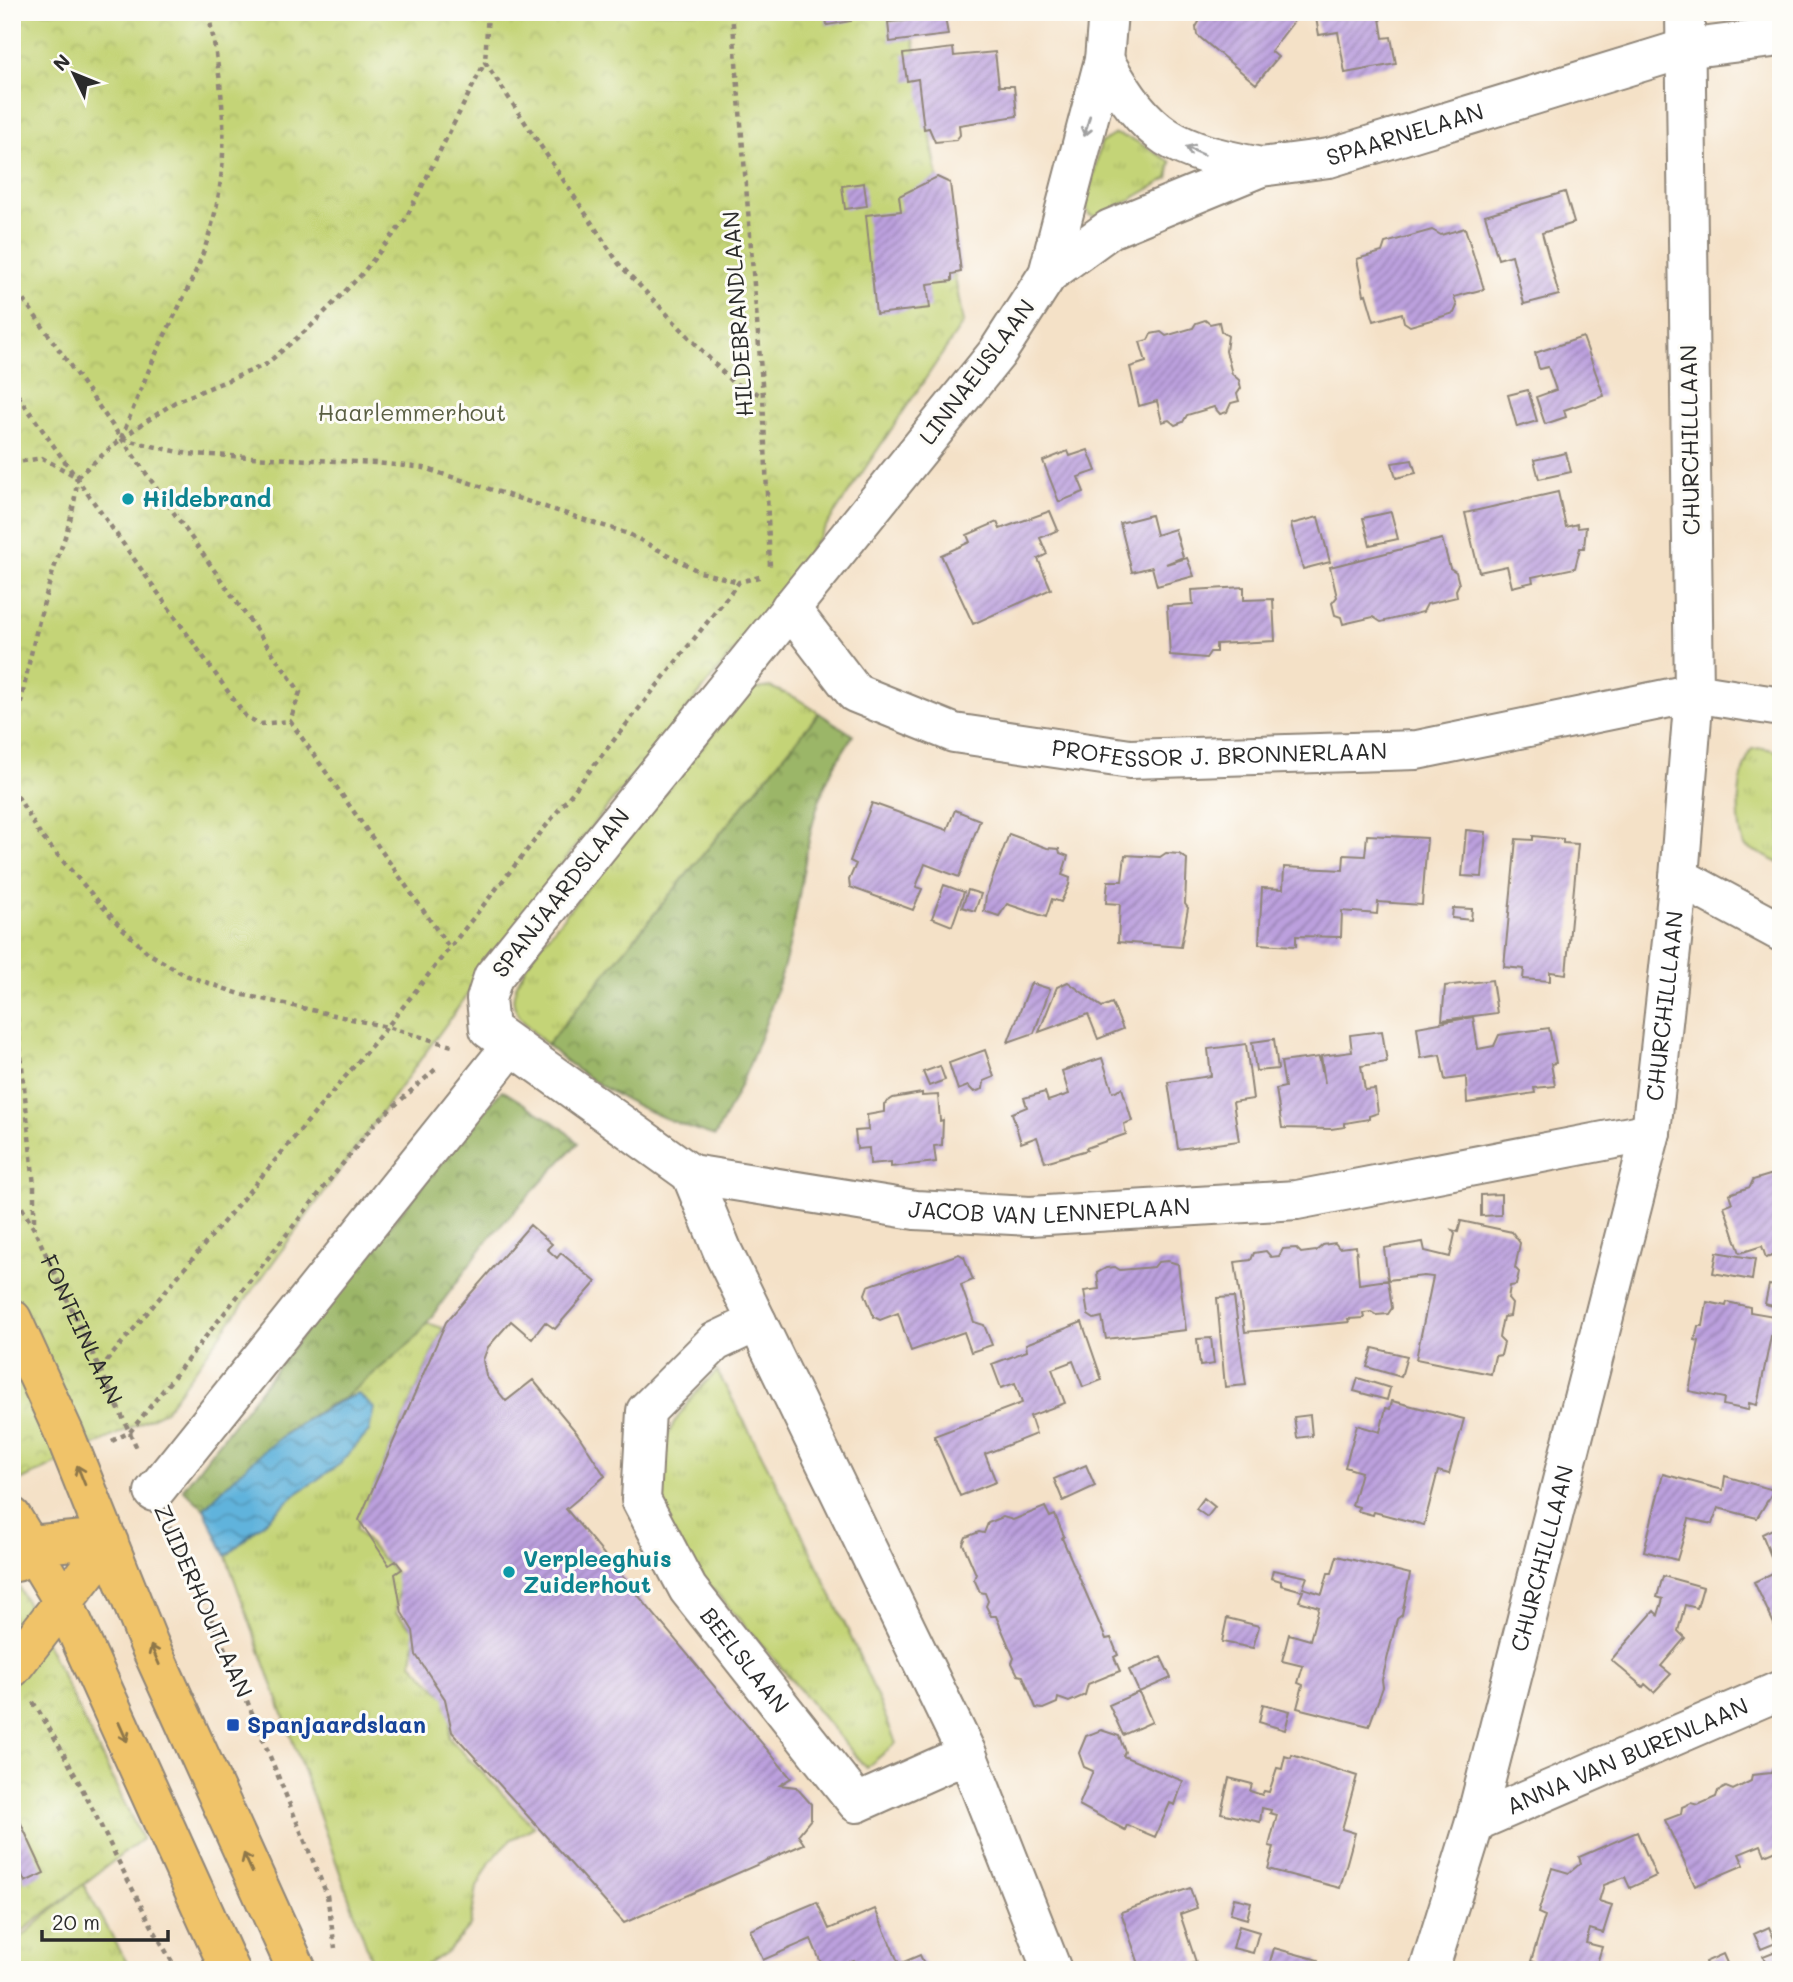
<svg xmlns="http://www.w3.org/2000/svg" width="1793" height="1982" font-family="Mali,sans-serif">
<defs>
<pattern id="grass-tufts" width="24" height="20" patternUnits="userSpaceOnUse" patternTransform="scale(1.75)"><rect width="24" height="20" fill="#c4d477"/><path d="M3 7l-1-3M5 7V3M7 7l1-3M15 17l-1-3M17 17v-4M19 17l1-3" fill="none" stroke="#a9b667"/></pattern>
<pattern id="forest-crowns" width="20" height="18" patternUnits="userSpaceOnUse" patternTransform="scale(1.75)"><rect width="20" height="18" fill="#9bb668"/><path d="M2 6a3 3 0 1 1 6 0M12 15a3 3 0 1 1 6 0" fill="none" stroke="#7f9456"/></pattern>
<pattern id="park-crowns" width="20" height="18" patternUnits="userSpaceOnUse" patternTransform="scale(1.75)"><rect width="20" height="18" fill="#c4d477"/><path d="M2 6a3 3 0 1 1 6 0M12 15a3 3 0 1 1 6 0" fill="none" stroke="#a9b667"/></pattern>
<pattern id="water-waves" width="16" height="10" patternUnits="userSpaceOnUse" patternTransform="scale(1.75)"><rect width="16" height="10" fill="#61b3dc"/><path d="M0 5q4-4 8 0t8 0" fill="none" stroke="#5092b3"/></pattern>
<pattern id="building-hatch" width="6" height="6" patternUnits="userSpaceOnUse" patternTransform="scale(1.75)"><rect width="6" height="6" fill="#bca0de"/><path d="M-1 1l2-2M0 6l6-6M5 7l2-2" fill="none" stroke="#9983b4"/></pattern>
</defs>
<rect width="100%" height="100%" fill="#fdfcf7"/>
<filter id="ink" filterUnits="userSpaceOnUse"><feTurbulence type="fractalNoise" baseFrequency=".0143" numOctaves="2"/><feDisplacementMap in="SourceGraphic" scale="14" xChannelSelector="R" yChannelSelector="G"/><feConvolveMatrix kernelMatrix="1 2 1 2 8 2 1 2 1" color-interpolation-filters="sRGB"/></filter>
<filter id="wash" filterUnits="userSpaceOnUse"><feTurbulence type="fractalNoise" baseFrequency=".00686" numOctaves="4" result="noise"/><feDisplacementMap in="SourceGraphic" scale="28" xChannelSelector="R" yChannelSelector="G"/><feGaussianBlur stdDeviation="1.57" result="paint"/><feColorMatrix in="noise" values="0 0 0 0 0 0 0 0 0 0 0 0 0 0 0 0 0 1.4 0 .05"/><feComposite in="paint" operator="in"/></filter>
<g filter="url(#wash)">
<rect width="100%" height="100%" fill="#f4e1c7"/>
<path fill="url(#grass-tufts)" stroke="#788051" stroke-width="2" d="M1115 134 1132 139 1171 162 1168 178 1100 217 1089 215 1086 205 1101 143Z
M770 687 796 698 819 713 547 1045C505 1006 504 1002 535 952L739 702 750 690Z
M1764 748 1781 752V864L1744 846C1735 817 1737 775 1752 749Z
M427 1323 443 1328 356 1529 400 1578 396 1613 416 1632 412 1663 452 1704 449 1738 534 1827 510 1840 490 1862 477 1887 470 1926 449 1950 419 1970H375L226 1556 296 1494 340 1464 358 1394 343 1399 414 1339Z
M717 1371C783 1492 845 1615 896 1743L866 1768C831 1727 797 1686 762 1645 726 1603 664 1544 657 1487 653 1443 687 1399 717 1371Z
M83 1884 131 1970H12V1945Z"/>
<path fill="url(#forest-crowns)" stroke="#63704a" stroke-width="2" d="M819 713 853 735C846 748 837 759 831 772 803 829 803 898 786 958 769 1020 746 1079 715 1136 653 1117 594 1089 547 1045Z
M502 1090 561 1127 578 1143 490 1237 415 1339 343 1399 327 1406 289 1430 236 1476 204 1509 183 1489 352 1272Z"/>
<path fill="url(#park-crowns)" stroke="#788051" stroke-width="2" d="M12 12H909L963 323 781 593 574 848 165 1411 12 1485Z
M12 1573 142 1839 12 1939Z"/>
<path fill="url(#water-waves)" stroke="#466f84" stroke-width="2" d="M358 1394 374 1408 369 1431 340 1464 296 1494 226 1556 204 1509C249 1461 296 1417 358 1394Z"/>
<g id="blocks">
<path fill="url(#building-hatch)" d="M825 12H850L851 21 827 25Z
M1205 12H1292L1297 17 1271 51 1278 57 1256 84 1197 35 1196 27Z
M1315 12H1379L1383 38 1391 37 1396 64 1345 73 1338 32 1319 35Z
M945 17 948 35 890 42 888 22Z
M953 48 954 56 995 52 999 86H1014L1017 116 959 125 960 135 956 140 935 142 929 128 924 129 918 79 907 81 903 54Z
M937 177 950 183 961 272 952 274V281L927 284 930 308 876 314 866 215 901 211 899 196Z
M864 183 867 206 845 209 842 186Z
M1565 192 1574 223 1542 233 1559 295 1524 304 1512 255 1498 259 1485 215Z
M1465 228 1484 289 1454 297 1457 306 1454 313 1431 320 1410 326 1404 322 1402 313 1374 321 1366 294 1364 295 1357 259 1382 252 1385 243 1432 230 1441 235Z
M1205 320 1210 324 1219 322 1221 331 1228 336 1226 351 1232 374 1239 380 1241 388 1237 394 1239 401 1231 403 1227 412 1220 414 1214 407 1187 415 1183 422 1175 425 1169 420 1162 422 1157 401 1139 406 1130 367 1146 362 1140 342 1148 340 1151 334 1161 332 1166 336 1193 328 1196 323Z
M1583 337 1604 396 1564 410 1566 417 1545 424 1536 397 1556 390 1548 367 1539 369 1535 353Z
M1528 390 1537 421 1517 427 1508 395Z
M1088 450 1096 471 1078 477 1084 492 1059 502 1043 461 1068 451 1070 456Z
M1566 453 1571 472 1539 479 1534 460Z
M1412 460 1416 473 1396 478 1392 463Z
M1558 492 1566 527 1577 524 1578 528 1586 527 1584 548H1580L1575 568 1532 577 1533 582 1512 587 1507 566 1479 572 1465 513Z
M1050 511 1058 530 1040 538 1047 554 1038 559 1051 589 973 624 941 555 970 542 967 535 997 522 1000 529Z
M1391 512 1398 539 1370 545 1363 518Z
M1151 515 1156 535 1175 529 1183 557 1166 564 1187 558 1194 576 1157 586 1152 567 1132 572 1120 523Z
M1318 517 1330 562 1303 569 1291 524Z
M1442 539 1450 568 1456 572 1459 584 1456 590 1457 597 1427 604 1423 612 1381 622 1373 617 1343 624 1341 617 1335 615 1332 603 1337 597 1330 567Z
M1244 587V600L1273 599 1275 641 1216 644V652H1210L1206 658 1170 655 1167 606 1193 604 1192 590Z
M872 803 947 830 955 810 980 820 959 877 925 864 916 887 922 889 913 910 850 887 849 880 856 864 850 861Z
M1466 830 1486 832 1482 877 1462 876Z
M1009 834 1047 848 1059 849 1060 853 1068 856 1062 875 1070 878 1069 885 1061 902 1052 899 1046 917 1007 904 999 916 984 911 986 896Z
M1367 835 1427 838 1422 905 1378 902 1377 914 1342 911 1341 937 1296 936V946L1259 944 1262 888 1283 889 1284 867 1343 870 1344 855 1365 856Z
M1533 836 1563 839V843L1578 844 1566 974 1550 972V981L1523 979 1524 969 1504 967 1516 839 1533 840Z
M1166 853 1179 854 1187 859 1185 904 1188 908 1181 947 1118 942 1120 904 1106 903 1108 881H1122L1125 855 1160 857Z
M944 885 964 892 952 926 932 918Z
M968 890 981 894 975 911 962 907Z
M1453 908 1472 909 1471 920 1452 918Z
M1492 980 1497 1013 1442 1020 1445 986Z
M1068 982 1102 1007 1112 1003 1123 1029 1098 1039 1088 1014 1039 1032 1057 987Z
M1031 983 1050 989 1034 1033 1008 1042Z
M1473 1017 1478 1049 1494 1046 1499 1035 1549 1028 1556 1063 1551 1064 1555 1086 1534 1088 1535 1093 1467 1103 1466 1077 1445 1080 1440 1055 1421 1058 1417 1027Z
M1382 1031 1387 1062 1361 1066 1365 1090 1375 1089 1378 1113 1369 1116V1119L1345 1123V1127L1331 1129 1282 1128 1276 1089 1285 1087 1281 1062 1319 1057 1325 1084 1321 1056 1352 1052 1350 1035Z
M1274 1039 1278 1069 1256 1071 1252 1042Z
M1246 1044 1253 1099 1233 1102 1239 1141 1178 1149 1168 1082 1211 1076 1208 1049Z
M985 1050 994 1077 984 1081 983 1089 974 1092 968 1086 958 1090 949 1063Z
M1102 1058 1113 1092 1122 1088 1132 1121 1124 1124 1126 1134 1086 1148 1087 1150 1045 1162 1037 1137 1021 1143 1012 1113 1027 1107 1024 1098 1045 1092 1048 1101 1069 1094 1062 1071Z
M940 1066 945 1080 929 1086 923 1072Z
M922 1093V1096L938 1095 940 1121 943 1120 942 1145 934 1146 936 1162 891 1167V1162L870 1164 869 1148 857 1149 855 1131 868 1130 867 1115 884 1112V1104L893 1098Z
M1781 1166V1253L1766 1258 1762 1246 1740 1253 1724 1206 1732 1203 1729 1194 1750 1187 1753 1180 1773 1174Z
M1501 1194V1215L1481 1216V1195Z
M1461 1221 1512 1232 1520 1243 1515 1268 1519 1272 1516 1285 1510 1286 1508 1299 1512 1304 1510 1316 1503 1317 1500 1332 1499 1338 1504 1343 1501 1355 1495 1356 1491 1374 1416 1359 1433 1277 1424 1276 1388 1280 1392 1308 1388 1314 1376 1315 1371 1312 1363 1313 1364 1318 1348 1319 1349 1322 1245 1332 1235 1262 1251 1260 1254 1253 1266 1251 1271 1257 1279 1256 1283 1249 1296 1248 1301 1253 1316 1251 1323 1245 1335 1243 1339 1248 1356 1246 1359 1284 1388 1280 1384 1248 1423 1242 1425 1251 1450 1257 1455 1234 1452 1230 1458 1232Z
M530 1225 552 1244 547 1249 557 1258 561 1253 596 1282 555 1329 545 1322 532 1339 511 1321 488 1347 483 1360 486 1376 506 1401 533 1380 577 1433 605 1476 566 1509 791 1778 780 1785 796 1787 811 1804V1819L798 1835 804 1844 624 1923 452 1732 445 1699 416 1655 413 1631 402 1613 395 1574 402 1569 396 1561 389 1565 359 1520 446 1322Z
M1717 1252 1755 1259 1752 1280 1713 1273Z
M959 1254 964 1257 973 1280 961 1285 974 1322 984 1325 992 1345 971 1352 964 1332 911 1351 898 1313 880 1320 874 1317 865 1294 868 1286Z
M1168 1261 1178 1264 1186 1330 1106 1339 1102 1317 1094 1319 1088 1315 1084 1291 1099 1289 1097 1273 1106 1268 1115 1267 1120 1270 1154 1267 1158 1262Z
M1769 1285 1781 1287V1308L1765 1304Z
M1234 1297 1246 1385 1225 1387 1217 1298Z
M1707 1302 1726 1306 1727 1302 1750 1307V1312L1780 1317 1776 1337 1771 1336 1757 1405 1749 1403 1748 1410 1723 1405 1724 1398 1689 1391 1699 1341 1695 1340 1698 1326H1703Z
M1082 1322 1102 1380 1083 1387 1073 1361 1052 1369 1065 1403 1030 1416 1036 1434 985 1454 996 1482 960 1496 934 1436 1022 1403 1015 1383 1001 1388 992 1364 1027 1351 1026 1344Z
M1211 1338 1214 1364 1200 1366 1197 1339Z
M1373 1348 1407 1356 1401 1377 1367 1367Z
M1358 1378 1390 1388 1387 1400 1354 1391Z
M1392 1401 1464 1419 1449 1474 1438 1471 1424 1525 1374 1512 1373 1515 1358 1511 1359 1507 1352 1505 1361 1472 1345 1467 1357 1425 1380 1432 1386 1408 1390 1409Z
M1310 1415 1312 1436 1297 1438 1294 1417Z
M1086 1465 1095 1486 1063 1501 1054 1479Z
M1663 1474 1723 1490 1725 1476 1774 1490 1757 1518 1718 1508 1712 1524 1689 1519 1677 1560 1644 1551Z
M1204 1498 1215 1507 1207 1517 1196 1509Z
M1045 1507 1050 1517 1055 1515 1064 1536 1062 1538 1106 1639 1111 1638 1118 1655 1114 1657 1120 1671 1088 1684 1085 1695 1069 1702 1058 1698 1057 1703 1043 1709 1036 1708 1023 1676 1018 1675 1012 1663 1014 1658 996 1616H991L986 1606 988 1601 985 1593 980 1592 974 1579 976 1574 963 1544 966 1537 979 1532 984 1533 988 1523 1003 1517 1013 1520Z
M1781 1525V1624L1775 1626 1754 1582 1777 1571 1762 1534Z
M1337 1556 1410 1574 1402 1615 1397 1619 1382 1680 1383 1687 1369 1726 1297 1708 1303 1685 1298 1683 1303 1666 1282 1661 1289 1634 1310 1640 1319 1607 1299 1601 1303 1591 1281 1585V1581L1271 1578 1273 1570 1307 1577 1303 1588 1322 1594 1328 1573H1332Z
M1663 1576 1703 1587 1697 1608 1685 1605 1678 1631 1685 1638 1661 1666 1671 1674 1654 1692 1645 1684 1643 1687 1611 1660 1654 1611 1658 1615 1663 1599 1657 1597Z
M1227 1618 1259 1626 1253 1648 1222 1642Z
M1161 1657 1171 1678 1139 1692 1152 1722 1123 1735 1109 1705 1139 1692 1129 1670Z
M1263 1704 1290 1711 1285 1730 1259 1722Z
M1101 1730 1119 1736 1125 1752 1123 1756 1183 1781 1175 1805 1170 1803 1155 1837 1127 1825 1125 1830 1079 1805 1093 1771 1084 1767 1079 1753 1086 1736Z
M1292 1755 1357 1776 1342 1829 1355 1833 1340 1888 1268 1869 1274 1847 1269 1846 1277 1815 1270 1813 1271 1810 1262 1808 1260 1822 1221 1813 1229 1778 1252 1784 1250 1791 1262 1795 1264 1791 1269 1792 1277 1768 1282 1769 1285 1756 1291 1758Z
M1781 1763V1848L1765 1855 1761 1845 1739 1854 1744 1865 1695 1886 1665 1820 1681 1814 1682 1807 1691 1803 1698 1805 1716 1797 1718 1791 1726 1787 1733 1790 1751 1781 1752 1775 1771 1773 1774 1765Z
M18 1817 44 1873 25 1882 12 1853V1819Z
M1637 1832 1656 1876 1630 1888 1625 1877 1604 1885 1599 1901 1612 1905 1603 1933 1590 1929 1586 1943 1602 1947 1595 1970H1561L1531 1961 1545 1916 1538 1913 1552 1868 1569 1873 1581 1863 1579 1857Z
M1190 1888 1197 1908 1180 1914 1196 1962 1172 1970H1141L1121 1912Z
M1234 1898 1251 1902 1247 1919 1230 1914Z
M817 1902 829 1929 875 1909 899 1964 920 1955 927 1970H858L854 1960 824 1970 811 1939 763 1960 750 1930Z
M1239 1926 1259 1932 1253 1953 1233 1948Z
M1769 1927 1776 1943 1761 1949 1754 1934Z
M1274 1948 1318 1960 1315 1970H1268Z
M1781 1949V1970H1769L1763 1956Z
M1723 1954 1730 1970H1708L1705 1962Z"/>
</g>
</g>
<g filter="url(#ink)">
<use href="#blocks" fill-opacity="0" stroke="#908679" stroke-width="2"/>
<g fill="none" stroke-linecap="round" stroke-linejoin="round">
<defs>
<g id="minor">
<path id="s2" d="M1108 12 1104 60 1048 274 997 353 493 977 486 999 489 1029 691 1174 915 1210 1030 1216 1297 1200 1651 1132"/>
<path d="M1104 60C1149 139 1173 150 1261 167"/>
<path id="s3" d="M1048 274 1110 229 1261 167 1329 158 1684 49 1781 37"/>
<path id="s4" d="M790 608 855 693 954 733 1130 759 1417 750 1694 693 1781 707"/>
<path d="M1679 877 1781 932"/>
<path d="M691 1174 723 1252 967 1754 1052 1970"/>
<path id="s5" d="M757 1322 715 1342 646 1411 641 1500 688 1589 857 1803 967 1754"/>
<path d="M154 1492 511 1046"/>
<path id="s6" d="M1475 1822 1781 1690"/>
<path id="s7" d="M1429 1970 1475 1822 1651 1132 1679 877 1694 693 1685 12"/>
</g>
<path id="major" d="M12 1319 65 1435 149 1644 297 1970
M12 1517 64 1603 230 1970
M16 1562 29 1545 107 1538
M12 1668 109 1543"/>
</defs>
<use href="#minor" stroke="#908679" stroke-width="42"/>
<use href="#major" stroke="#908679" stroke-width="42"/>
<g stroke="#908679" stroke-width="4.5" stroke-dasharray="5 5" stroke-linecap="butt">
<path d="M488 12 485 62 619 264 732 382 763 396"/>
<path d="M732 12 763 396 770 567"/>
<path d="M12 283 300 692 290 721"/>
<path d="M12 387 246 717 261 724 290 721 449 947"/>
<path d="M121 438C134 407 146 375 160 345 179 306 200 269 211 228 232 157 223 83 208 12"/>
<path d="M122 438 175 402 265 365 310 327 361 275 405 220 485 62"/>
<path d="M12 463 42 458 77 477 121 439 188 454 376 463 424 468 629 534 700 572 739 582"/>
<path d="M12 753C22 693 34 633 52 575 63 540 75 516 77 477"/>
<path d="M12 787 41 836 118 924 148 953 185 975 240 994 387 1027 452 1046"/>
<path d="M12 967 34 1186V1227"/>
<path id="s1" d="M12 1190 34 1229 137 1448"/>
<path d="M100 1369 387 1027 739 582 763 576"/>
<path d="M112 1441 130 1432 375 1123 438 1067"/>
<path d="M170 1527 236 1674 327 1895 335 1948"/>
<path d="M33 1702C88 1788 124 1883 177 1970"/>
</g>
<use href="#minor" stroke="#fff" stroke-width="38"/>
<use href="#major" stroke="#f0c369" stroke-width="38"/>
</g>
<defs><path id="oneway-shaft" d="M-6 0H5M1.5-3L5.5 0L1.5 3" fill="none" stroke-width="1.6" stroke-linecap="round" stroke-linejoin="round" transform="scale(1.75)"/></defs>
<g stroke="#a0a0a0">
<use href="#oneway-shaft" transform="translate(1087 126) rotate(105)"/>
<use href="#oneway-shaft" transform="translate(1195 151) rotate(-156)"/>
</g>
<g stroke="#8e774a">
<use href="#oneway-shaft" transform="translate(81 1475) rotate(-112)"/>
<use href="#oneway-shaft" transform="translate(155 1655) rotate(-114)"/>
<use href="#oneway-shaft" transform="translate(123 1732) rotate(66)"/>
<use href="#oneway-shaft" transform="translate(248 1863) rotate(-114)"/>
</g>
</g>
<g fill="#0f9aa8" stroke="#fdfcf7" stroke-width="2.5">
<circle cx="128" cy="499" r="7"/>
<circle cx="509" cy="1572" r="7"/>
</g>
<rect fill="#1a4fb4" stroke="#fdfcf7" stroke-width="2.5" x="226" y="1718" width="14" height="14" rx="3.5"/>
<g text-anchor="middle" stroke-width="6" stroke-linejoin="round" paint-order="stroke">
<g font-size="23" fill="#2b2b2b" stroke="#fdfcf7">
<text dy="8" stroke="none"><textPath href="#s3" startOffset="388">SPAARNELAAN</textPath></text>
<text transform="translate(738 314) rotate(-94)" y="8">HILDEBRANDLAAN</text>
<text transform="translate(977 372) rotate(-53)" y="8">LINNAEUSLAAN</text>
<text transform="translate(1690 440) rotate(-91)" y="8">CHURCHILLLAAN</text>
<text dy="8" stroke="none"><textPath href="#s4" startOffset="481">PROFESSOR J. BRONNERLAAN</textPath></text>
<text transform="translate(561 893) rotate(-52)" y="8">SPANJAARDSLAAN</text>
<text dy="8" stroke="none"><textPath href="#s7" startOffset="994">CHURCHILLLAAN</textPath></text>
<text dy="8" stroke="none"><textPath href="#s2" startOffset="1829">JACOB VAN LENNEPLAAN</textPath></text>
<text dy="8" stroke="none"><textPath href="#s1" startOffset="156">FONTEINLAAN</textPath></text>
<text dy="8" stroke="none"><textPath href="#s7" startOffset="427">CHURCHILLLAAN</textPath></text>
<text transform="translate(203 1601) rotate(66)" y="8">ZUIDERHOUTLAAN</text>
<text dy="8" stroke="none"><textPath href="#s5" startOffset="425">BEELSLAAN</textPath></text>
<text dy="8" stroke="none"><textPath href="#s6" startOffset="166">ANNA VAN BURENLAAN</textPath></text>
</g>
<g font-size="23" fill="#595e42" stroke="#fdfcf7">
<text x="412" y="421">Haarlemmerhout</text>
</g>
<g font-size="23" font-weight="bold" fill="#0d838f" stroke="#fdfcf7" text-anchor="start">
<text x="142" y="507">Hildebrand</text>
<text x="523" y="1567">Verpleeghuis<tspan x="523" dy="26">Zuiderhout</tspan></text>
</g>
<g font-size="23" font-weight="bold" fill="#164399" stroke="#fdfcf7" text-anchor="start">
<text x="247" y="1733">Spanjaardslaan</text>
</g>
</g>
<rect width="1793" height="1982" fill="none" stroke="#fdfcf7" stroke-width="42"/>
<g transform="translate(74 74) rotate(313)" stroke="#fdfcf7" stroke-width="5" paint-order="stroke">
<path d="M0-5L12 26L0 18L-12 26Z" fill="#2b2b2b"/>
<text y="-10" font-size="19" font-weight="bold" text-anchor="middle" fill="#2b2b2b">N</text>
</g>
<path d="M42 1930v10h126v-10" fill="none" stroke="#2b2b2b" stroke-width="3.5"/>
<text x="52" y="1930" font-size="21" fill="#2b2b2b" stroke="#fdfcf7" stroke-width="5" paint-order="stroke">20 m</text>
</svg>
